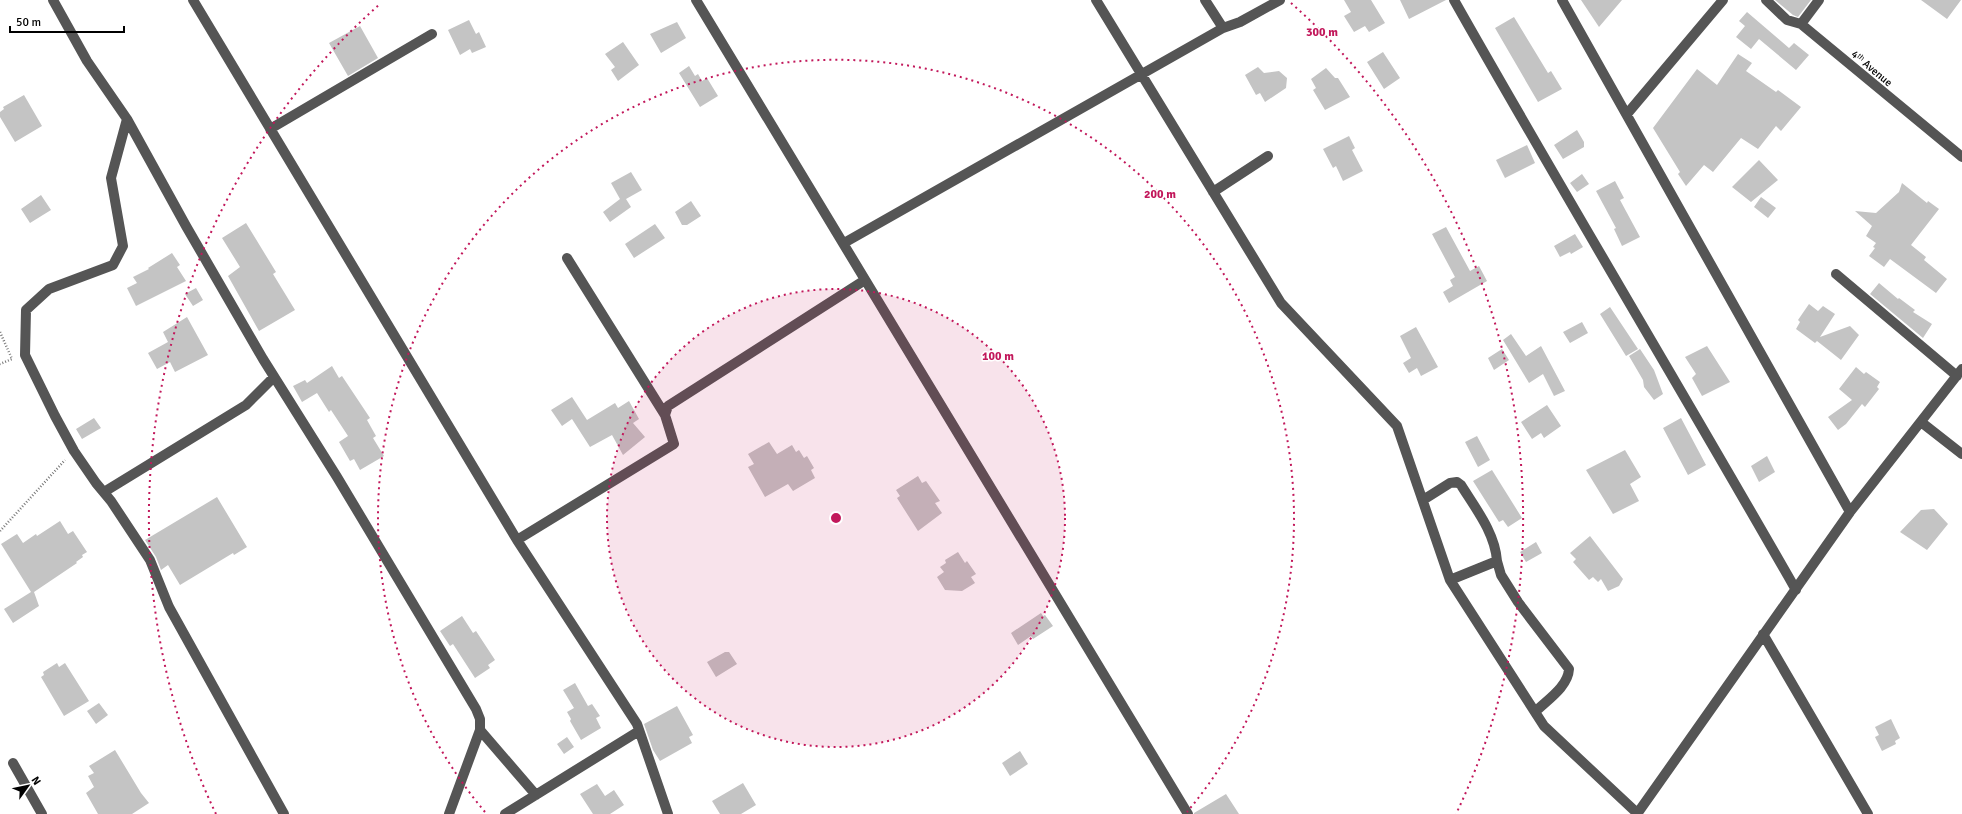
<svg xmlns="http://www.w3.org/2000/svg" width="1962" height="814" font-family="Signika,sans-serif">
<rect width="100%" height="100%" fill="#fff"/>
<path fill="#c4c4c4" d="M1344 0H1371L1385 23 1369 32 1365 26 1354 32 1344 16 1351 12Z
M1400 0H1446L1409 19Z
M1581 0H1622L1599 27Z
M1775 0H1811L1798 17 1793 15Z
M1921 0H1961L1947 19Z
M1747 12 1789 48 1794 43 1809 55 1796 70 1759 39 1751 49 1736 37 1745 26 1739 21Z
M1514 17 1548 73 1551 71 1562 89 1538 102 1495 28Z
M469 20 476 34 479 32 486 47 472 53 470 49 460 55 448 30Z
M677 22 686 38 661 53 650 34Z
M360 26 378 58 348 76 329 43Z
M623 42 639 65 618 81 611 70 615 67 605 54Z
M1383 52 1400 78 1384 89 1367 62Z
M1738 54 1752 63 1746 71 1776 92 1778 90 1801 107 1781 131 1776 126 1758 149 1741 138 1713 172 1704 165 1686 186 1678 174 1680 172 1653 128 1697 69 1717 85Z
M689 66 695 76 698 74 702 81 707 78 718 96 700 107 679 73Z
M1258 67 1264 73 1279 71 1287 78 1286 88 1265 102 1260 93 1256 95 1245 75Z
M1326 68 1335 78H1338L1350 97 1325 110 1313 90 1316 88 1311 79Z
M24 95 42 126 15 142 0 117V112L4 109 3 107Z
M1577 130 1584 142V147L1563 159 1554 145Z
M1349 136 1355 148 1352 150 1363 171 1343 181 1336 166 1333 168 1323 149Z
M1527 145 1535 163 1505 178 1496 160Z
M1759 160 1778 180 1751 202 1732 187Z
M631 172 642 190 626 199 631 207 610 222 603 212 620 199 611 183Z
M1582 174 1589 184 1577 192 1570 183Z
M1615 181 1624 198 1620 200 1640 237 1622 246 1614 229 1616 228 1596 191Z
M1902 183 1927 203 1928 201 1939 209 1911 245 1926 257 1924 260 1947 279 1936 293 1890 259 1884 267 1869 256 1875 248 1873 247 1876 243 1866 236 1872 226 1855 211 1876 213 1899 192Z
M41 195 51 210 30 223 21 209Z
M1761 197 1776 208 1768 218 1754 207Z
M691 201 701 216 687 225H682L675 212Z
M246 223 276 272 273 274 295 310 259 331 228 276 240 267 222 238Z
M655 224 665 238 634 258 625 244Z
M1446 227 1470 271 1479 266 1487 281 1449 303 1443 292 1453 286 1450 280 1455 277 1432 234Z
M1575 234 1583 247 1571 254 1570 252 1560 257 1554 246Z
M172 253 180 265 177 267 186 281 136 306 127 288 137 283 133 277 149 269 148 268Z
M1879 283 1898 299 1899 298 1915 310 1913 312 1932 324 1923 338 1870 294Z
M196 288 203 300 193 306 185 294Z
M1809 304 1818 311 1823 306 1835 314 1820 337 1850 326 1859 335 1841 360 1817 341 1815 343 1796 329 1800 322 1798 320Z
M1610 307 1638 349 1626 356 1600 314Z
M187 317 208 355 175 372 170 362 157 369 148 353 168 342 163 332Z
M1582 322 1588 333 1570 343 1563 332Z
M1416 327 1438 367 1421 376 1417 368 1409 373 1403 363 1411 358 1400 336Z
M1511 334 1526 356 1541 346 1565 391 1554 396 1543 374 1529 383 1503 340Z
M1707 346 1730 382 1702 396 1692 378 1696 374 1685 357Z
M1502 349 1509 360 1494 370 1488 358Z
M1640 349 1654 370 1663 394 1654 400 1644 387 1643 380 1629 356Z
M332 366 339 378 342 376 370 418 367 420 376 436 373 438 384 456 360 470 354 459 350 461 339 442 348 436 331 410 329 412 317 393 302 402 293 386 305 380 307 383Z
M1856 367 1864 374 1866 372 1880 382 1877 387 1879 389 1865 407 1862 404 1846 424 1838 430 1828 417 1852 400 1839 389Z
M572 397 587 420 615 403 618 408 629 401 639 419 633 423 645 437 623 455 612 435 590 447 572 419 562 426 551 410Z
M1547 405 1561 426 1544 438 1541 433 1532 439 1521 422Z
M94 418 101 428 82 439 76 429Z
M1681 418 1706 465 1688 475 1663 428Z
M1477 436 1490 460 1478 467 1465 442Z
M769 442 777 454 792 445 796 452 799 450 804 458 807 456 814 468 811 470 815 478 793 491 788 484 765 497 748 467 754 464 748 454Z
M1625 450 1641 477 1630 484 1639 501 1613 514 1586 470Z
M1767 456 1775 472 1759 482 1751 466Z
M1492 470 1522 518 1508 527 1503 520 1499 522 1473 481Z
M918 476 922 483 926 481 940 501 935 503 942 513 918 531 897 498 900 496 896 490Z
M217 497 247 547 234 555 233 553 180 585 168 565 161 570 156 557 145 540Z
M1934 509 1948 524 1927 550 1900 532 1921 510Z
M60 521 68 534 73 531 87 552 82 555 83 557 76 562 77 563 34 592 39 606 13 623 4 609 31 592 1 544 17 534 23 543 36 534 37 536Z
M1590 536 1623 579 1619 586 1608 591 1601 579 1598 582 1593 577 1589 580 1573 562 1576 559 1570 553Z
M1536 542 1542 553 1526 562 1520 552Z
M958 552 965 563 967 561 976 574 971 577 975 583 962 591 945 590 937 577 944 572 940 567 946 563 945 560Z
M1041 613 1043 616 1045 615 1053 626 1033 639 1031 636 1018 645 1011 633Z
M462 616 473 633 476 631 495 660 488 665 490 668 475 678 453 644 450 646 440 631Z
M725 652H729L737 664 716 677 707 662Z
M57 663 59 667 65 663 89 701 64 716 41 677 44 675 43 672Z
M575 683 588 706 592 704 600 716 596 718 601 728 581 740 570 721 571 719 567 712 574 708 563 690Z
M99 703 108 715 96 724 87 711Z
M677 706 693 735 689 737 692 743 660 761 653 750 644 724Z
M1891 719 1900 738 1895 741 1896 744 1882 751 1875 737 1879 735 1875 727Z
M567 737 574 747 564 754 557 744Z
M115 750 141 793 149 803 132 814H98L86 793 94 787 88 776 94 773 89 766Z
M1020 751 1028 764 1010 776 1002 763Z
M743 783 756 805 741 814H720L712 801Z
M597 784 605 796 614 790 624 805 610 814H593L580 794Z
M1226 794 1239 814H1194V813Z"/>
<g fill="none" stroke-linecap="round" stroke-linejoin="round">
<path stroke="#777" stroke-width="2.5" stroke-dasharray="1 2" stroke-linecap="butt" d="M0 332 12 359 0 364
M0 531 65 460"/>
<path stroke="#555" stroke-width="10" d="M53 0 87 61 127 119 186 226 263 359 337 477 476 709 480 719V730L449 814
M193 0 517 540 637 724 668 814
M696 0 1188 814
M1096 0 1281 303 1397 426 1450 580 1544 726 1638 814
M1205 0 1223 28
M1454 0C1566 198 1683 392 1796 590
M1562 0 1850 512
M1766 0 1787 20 1801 24 1962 157
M1801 24 1819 0
M1627 114 1723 0
M127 119 111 178 123 246 113 265 49 289 26 310 25 355 55 416 74 451 96 483 111 501 150 560 169 607 284 814
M270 129 432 34
M1213 192 1268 156
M844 243 1223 28 1240 22 1280 0
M567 258 665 415
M1836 274 1957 376
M1921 422 1962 454
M104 492 246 405 274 377
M1423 500 1450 483 1457 482 1461 485C1476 509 1495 533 1497 561
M517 540 674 444 665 415 668 406 865 280
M1450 580 1497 561 1501 575 1518 602 1569 669C1568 687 1547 700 1535 712
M1763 634 1868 814
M480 730 536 795
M13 763 42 814
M505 814 639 731
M1637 814 1850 512 1962 369"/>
</g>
<circle cx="836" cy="518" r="229" fill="#c2185b" fill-opacity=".12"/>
<g fill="none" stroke="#c2185b" stroke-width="2" stroke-dasharray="2 4">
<circle cx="836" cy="518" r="229"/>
<path d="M485 812A458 458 0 1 1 1187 812"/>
<path d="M216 814A687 687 0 0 1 381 3M1291 3A687 687 0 0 1 1456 814"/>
</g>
<g text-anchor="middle" stroke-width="3" stroke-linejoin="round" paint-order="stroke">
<g font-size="11" fill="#000" stroke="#fff">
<text transform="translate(1872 68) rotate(40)" y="4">4ᵗʰ Avenue</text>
</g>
</g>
<circle cx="836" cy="518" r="6" fill="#c2185b" stroke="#fff" stroke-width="2"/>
<g font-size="12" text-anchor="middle" font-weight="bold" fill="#c2185b" stroke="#fff" stroke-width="3" stroke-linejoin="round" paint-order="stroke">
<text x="1322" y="36">300 m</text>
<text x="1160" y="198">200 m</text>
<text x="998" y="360">100 m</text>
</g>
<g transform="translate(28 786) rotate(57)" stroke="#ffffff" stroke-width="3" paint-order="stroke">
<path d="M0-3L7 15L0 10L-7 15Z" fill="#000000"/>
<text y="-6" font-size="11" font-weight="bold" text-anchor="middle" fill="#000000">N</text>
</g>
<path d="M10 26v6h114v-6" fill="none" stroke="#000000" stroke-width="2"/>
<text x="16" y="26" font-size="12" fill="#000000" stroke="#ffffff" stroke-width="3" paint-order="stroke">50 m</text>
</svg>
